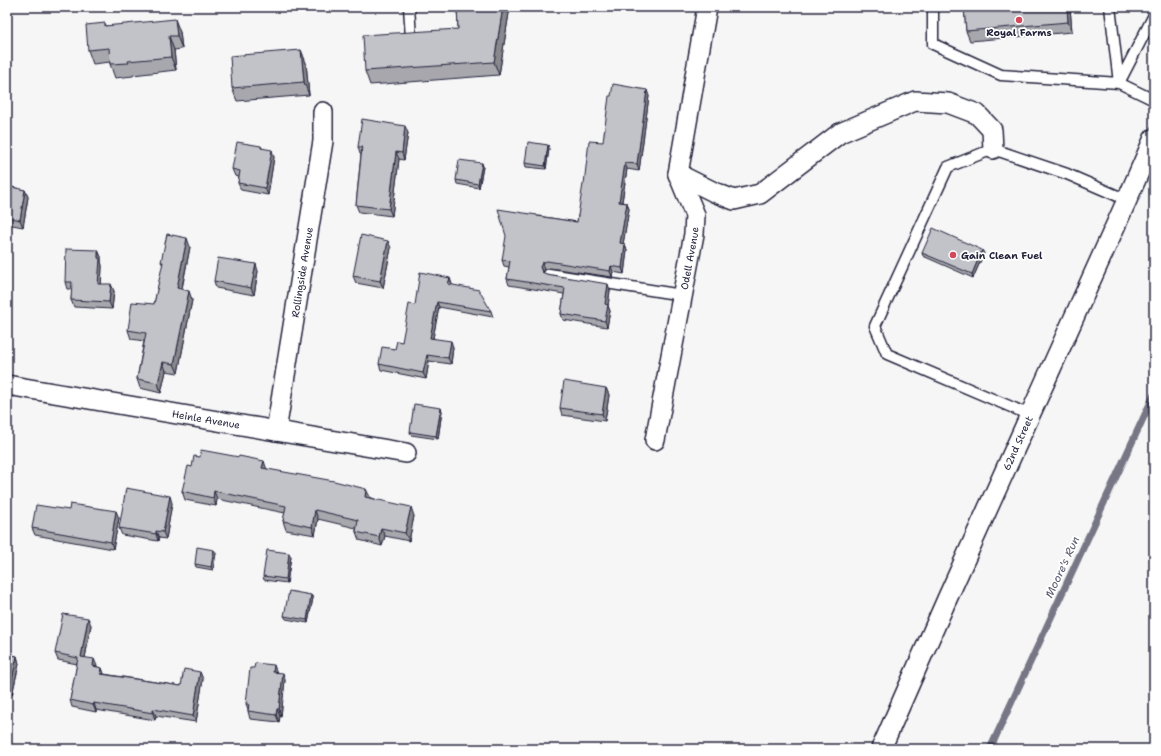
<svg xmlns="http://www.w3.org/2000/svg" width="1161" height="756" font-family="'Shantell Sans',sans-serif">
<rect width="100%" height="100%" fill="#f6f6f7"/>
<filter id="ink" filterUnits="userSpaceOnUse"><feTurbulence type="fractalNoise" baseFrequency=".025" numOctaves="2"/><feDisplacementMap in="SourceGraphic" scale="8" xChannelSelector="R" yChannelSelector="G"/><feConvolveMatrix kernelMatrix="1 2 1 2 8 2 1 2 1" color-interpolation-filters="sRGB"/></filter>
<g filter="url(#ink)">
<g fill="none" stroke-linecap="round" stroke-linejoin="round">
<path stroke="#767685" stroke-width="7" d="M990 749 1154 395"/>
<defs>
<path id="service" d="M409 7 411 38
M933 7V44L1001 75 1119 83 1154 100
M1110 7 1119 83
M1119 83 1154 15
M549 274 682 295
M1030 415 887 354 875 326 948 167 993 149 1067 174 1127 200"/>
<g id="minor">
<path d="M678 174 714 192 734 200 760 194 840 133 915 101 948 103 977 114 992 130 993 149"/>
<path id="s1" d="M7 385 406 453"/>
<path id="s2" d="M276 431 323 141V112"/>
<path id="s3" d="M655 440 694 234 695 215 678 174 707 7"/>
<path id="s4" d="M881 749 947 599 1127 200 1154 138"/>
</g>
</defs>
<use href="#service" stroke="#22223b" stroke-width="13"/>
<use href="#minor" stroke="#22223b" stroke-width="22"/>
<use href="#service" stroke="#fff" stroke-width="10"/>
<use href="#minor" stroke="#fff" stroke-width="19"/>
</g>
<path fill="#a7a7ad" stroke="#22223b" d="M457 7H510L499 75 370 85 365 71 458 29Z
M964 7H1070L1072 32 970 41 966 31Z
M105 23 106 26 180 32 182 49 174 50 176 70 133 75V76L115 78 110 64V62L93 64 88 50Z
M301 50 306 63 309 95 237 101 232 88Z
M649 96 639 171 627 169 622 202 627 203 629 209 623 244H625L627 250 624 274 613 272 612 277 550 268 544 270 543 273 546 274 610 290 608 306 610 311 607 327 563 320 561 314 564 294 509 285 507 279 509 267 504 266 502 260 538 216 577 222 584 184 603 142Z
M408 133 404 160 399 159 392 216 359 212 356 205 361 154H360L358 147Z
M261 146 262 148 274 157 268 195 241 190 238 183 239 177 235 176 232 169Z
M549 149 546 169 526 167 525 163Z
M482 163 483 167 479 188 457 184 456 180Z
M7 186 25 190 28 197 23 227 7 224Z
M190 247 182 289 192 300 178 373 166 371 161 393 140 388 137 379 144 341 131 339 128 330 154 304 163 265 161 262Z
M391 248 383 288 356 283 353 276Z
M98 250 101 257V261L102 266 101 284 114 291 112 309 74 307 71 300 72 289H67L65 282Z
M922 253H984L973 278 923 256Z
M258 271 254 295 216 288 214 281Z
M452 284V285L491 311 493 317 439 307 433 338 453 347 451 364 429 361 426 379 381 370 379 364 402 342 415 305Z
M606 388 609 395 605 421 562 415 560 408Z
M441 408 442 411 438 439 411 435 410 432Z
M192 467 267 469 370 497 414 516 409 541 385 536 382 546 359 540 356 532V528L318 519 315 535 286 530 283 521 285 513 217 499 216 506 185 500 182 491Z
M172 503 166 539 159 538 158 541 122 535 119 528Z
M69 510 119 518 113 549 35 535 32 528Z
M216 553 213 570 196 567 195 564Z
M291 557 287 583 264 580 263 576Z
M311 595 313 598 308 623 286 619 284 616Z
M91 625 85 658 97 666V667L102 668 104 674 181 686 203 679 196 722 156 716 155 720 96 710V712L72 707 70 700 77 664 58 660 55 653Z
M7 654 17 656 19 664 12 695 8 694 7 700Z
M277 672 285 680 281 716H280L279 722 250 719 248 711V709L246 704Z"/>
<path fill="#88888d" stroke="#22223b" d="M503 7H510L499 75 494 62Z
M1067 7H1070L1072 32 1068 22Z
M175 19 180 32 182 49 177 36Z
M169 36 174 50 176 70 171 57Z
M301 50 306 63 309 95 304 82Z
M647 90 649 96 639 171 637 164Z
M405 126 408 133 404 160 402 153Z
M548 145 549 149 546 169 545 166Z
M272 150 274 157 268 195 265 188Z
M396 152 399 159 392 216 389 209Z
M482 163 483 167 479 188 478 184Z
M625 163 627 169 621 208 619 202Z
M25 190 28 197 23 227 20 220Z
M627 203 629 209 622 250 620 243Z
M187 238 190 247 180 297 177 288Z
M388 241 391 248 383 288 380 281Z
M625 244 627 250 624 274 622 268Z
M98 250 101 257V261L102 266 101 291 98 284Z
M982 250 984 253 973 278 972 274Z
M542 263 544 270 543 273 540 267Z
M256 264 258 271 254 295 251 288Z
M611 266 613 272 612 277 610 271Z
M450 278 452 284 451 290 448 284Z
M111 284 114 291 112 309 109 302Z
M608 284 610 290 608 306 610 311 607 327 605 321V304Z
M189 291 192 300 178 373 174 364Z
M437 302 439 307 432 343 430 338Z
M451 341 453 347 451 364 448 358Z
M427 355 429 361 426 379 423 373Z
M163 362 166 371 161 393 158 383Z
M606 388 609 395 605 421 602 414Z
M441 408 442 411 438 439 436 436Z
M264 461 267 470 262 468Z
M366 489 370 497 368 505 365 497Z
M214 491 217 499 216 506 213 498Z
M170 496 172 503 166 539 163 532Z
M411 507 414 516 409 541 405 533Z
M315 510 318 519 315 535 312 527Z
M116 511 119 518 113 549 111 542Z
M381 528 385 536 382 546 379 537Z
M156 531 159 538 158 541 156 534Z
M214 550 216 553 213 570 211 567Z
M289 553 291 557 287 583 286 579Z
M311 595 313 598 308 623 307 620Z
M88 618 91 625 84 663 81 657Z
M17 656 19 664 12 695 10 688Z
M94 659 97 666 96 673 93 666Z
M274 665 277 673 273 672Z
M102 668 104 674H101Z
M200 672 203 679 196 722 193 716Z
M283 673 285 680 281 716 279 709Z
M7 691 8 694 7 700Z
M94 703 96 710V712L93 705Z
M153 709 156 716 155 720 153 713Z
M277 709 280 716 279 722 276 715Z"/>
<path fill="#c2c2c9" stroke="#22223b" d="M457 7H503L494 62 365 71 363 35 458 29Z
M964 7H1067L1068 22 966 31Z
M175 19 177 36H169L171 57 128 61 129 63 110 64 109 48 88 50 86 25 105 23V26Z
M301 50 304 82 232 88 230 56Z
M613 84 647 90 637 164 625 163 619 202 627 203 620 243 625 244 622 268 611 266 610 271 547 261 542 263 540 267 542 272 546 274 608 284 605 304 608 305 605 321 561 314 565 288 507 279 510 261 502 260 506 236 498 209 537 215V216L577 222 583 184H584L589 141 603 142 609 96H611Z
M362 119 405 126 402 153 396 152 389 209 356 205 362 147H358Z
M237 142 261 146V148L272 150 265 188 238 183 240 171 232 169Z
M528 142 548 145 545 166 525 163Z
M459 160 482 163 478 184 456 180Z
M7 186 25 190 20 220 7 217Z
M933 228 982 250 972 274 922 253Z
M167 234 187 238 177 288 189 291 174 364 163 362 158 383 137 379 146 333 128 330 132 302 154 304 163 262H161Z
M361 235 388 241 380 281 353 276Z
M66 249 98 250V258L100 259 98 284H111L109 302 71 300 72 282H65Z
M218 258 256 264 251 288 214 281Z
M420 272 450 278 448 284 479 290 491 311 437 302 430 338 451 341 448 358 427 355 423 373 379 364 382 347 395 349 397 341 402 342 409 304 415 305Z
M564 381 606 388 602 414 560 408Z
M414 404 441 408 436 436 410 432Z
M201 450 239 457V456L264 461 262 468 334 481 366 489 365 497 411 507 405 533 381 528 379 537 356 532 358 520 315 510 312 527 283 521 286 506 214 491 213 498 182 491 188 466 192 467 194 456 200 457Z
M126 488 170 496 163 532 156 531V534L119 528Z
M70 504 116 511 111 542 32 528 36 505 69 510Z
M197 547 214 550 211 567 195 564Z
M267 550 289 553 286 579 263 576Z
M289 591 311 595 307 620 284 616Z
M63 614 88 618 81 657 94 659 93 666 102 668 101 674 181 686 184 669 200 672 193 716 153 709V713L94 703 93 705 70 700 78 658 55 653Z
M7 654 17 656 10 688H7Z
M255 663 274 665 273 672 283 673 279 709H277L276 715 248 711 249 704H246L250 668H254Z"/>
</g>
<g fill="#d1495b" stroke="#fff" stroke-width="1.5">
<circle cx="1019" cy="20" r="4"/>
<circle cx="953" cy="255" r="4"/>
</g>
<g text-anchor="middle" stroke-width="3.5" stroke-linejoin="round" paint-order="stroke">
<g font-size="10" font-weight="bold" fill="#22223b" stroke="#fff">
<text x="1019" y="36">Royal Farms</text>
<text x="961" y="259" text-anchor="start">Gain Clean Fuel</text>
</g>
<g font-size="10" fill="#22223b" stroke="#fff">
<text dy="4" stroke="none"><textPath href="#s3" startOffset="185">Odell Avenue</textPath></text>
<text dy="4" stroke="none"><textPath href="#s2" startOffset="161">Rollingside Avenue</textPath></text>
<text dy="4" stroke="none"><textPath href="#s1" startOffset="202">Heinle Avenue</textPath></text>
<text dy="4" stroke="none"><textPath href="#s4" startOffset="335">62nd Street</textPath></text>
</g>
<g font-size="11" font-style="italic" fill="#5a5a6d" stroke="#fff">
<text transform="translate(1062 567) rotate(-65)" y="4">Moore's Run</text>
</g>
</g>
<rect width="1161" height="756" fill="none" stroke="#fff" stroke-width="24"/>
<rect x="12" y="12" width="1137" height="732" fill="none" stroke="#22223b" stroke-width="1.5" filter="url(#ink)"/>
</svg>
